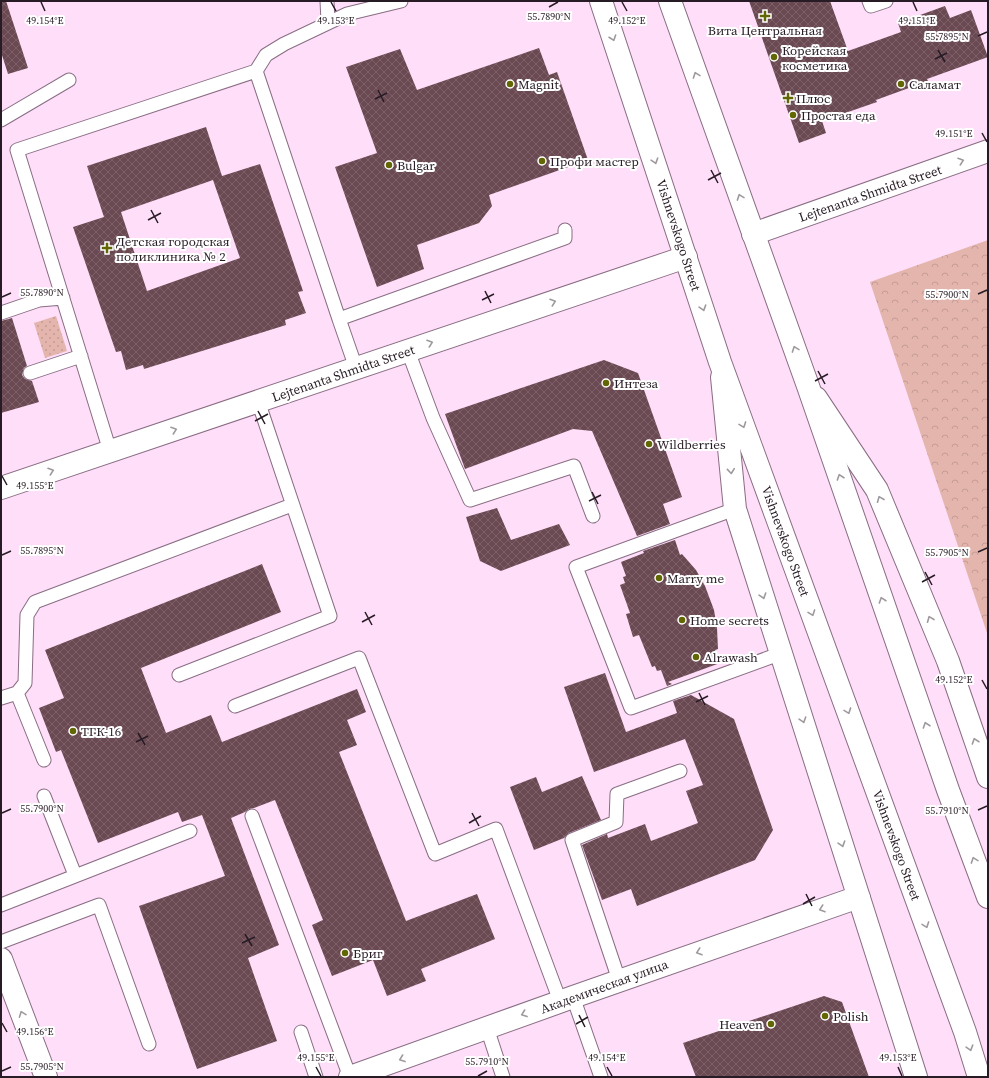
<svg xmlns="http://www.w3.org/2000/svg" width="989" height="1078" font-family="'Source Serif 4',serif">
<defs>
<pattern id="grass-dots" width="8" height="8" patternUnits="userSpaceOnUse"><rect width="8" height="8" fill="#e4b5ad"/><path d="M2 2h.1M6 6h.1" fill="none" stroke="#c49b95" stroke-width="1.8" stroke-linecap="round"/></pattern>
<pattern id="forest-crowns" width="20" height="18" patternUnits="userSpaceOnUse"><rect width="20" height="18" fill="#e4b5ad"/><path d="M2 6a3 3 0 1 1 6 0M12 15a3 3 0 1 1 6 0" fill="none" stroke="#c49b95"/></pattern>
<pattern id="building-cross-hatch" width="8" height="8" patternUnits="userSpaceOnUse"><rect width="8" height="8" fill="#6b4952"/><path d="M0 0l8 8M0 8l8-8" fill="none" stroke="#7c6068"/></pattern>
</defs>
<rect width="100%" height="100%" fill="#fedef8"/>
<path fill="url(#grass-dots)" d="M56 316 67 351 45 358 34 323Z"/>
<path fill="url(#forest-crowns)" d="M988 240V636L870 282Z"/>
<path fill="url(#building-cross-hatch)" fill-rule="evenodd" d="M1 1H6L28 68 8 74 1 52Z
M749 1H830L848 51 901 32 898 23 945 6 950 18 971 10 988 57 927 79 928 81 876 100 877 102 822 121 826 133 799 143Z
M539 48 549 75 557 72 588 160 489 195 492 206 479 223 417 245 424 269 377 287 335 167 377 153 346 67 400 49 417 90Z
M206 127 222 176 260 164 303 291 298 292 306 313 285 320 286 325 144 369 143 365 126 370 121 351 116 352 73 227 104 217 87 166ZM213 180 240 258 147 291 121 212Z
M12 318 27 366 24 368 22 375 25 379 32 381 39 402 1 413V321Z
M604 360 638 373 682 497 663 504 670 524 637 536 592 431 573 429 465 469 445 414Z
M497 508 511 540 559 524 570 545 501 571 480 561 466 517Z
M675 540 680 555 682 554 696 570 705 586 714 610 717 628 718 649 715 650 720 663 668 682 672 684 667 686 661 670 657 671 655 666 652 667 639 635 633 637 626 614 630 613 620 585 625 583 623 577 626 576 621 562 644 553 643 551Z
M262 564 281 612 141 668 166 733 211 715 222 742 357 689 366 712 347 720 357 745 339 752 406 921 477 894 495 939 421 969 426 981 387 996 373 960 332 976 312 925 323 920 275 800 254 808 249 809 245 812 231 818 279 945 248 958 277 1041 197 1069 139 906 225 876 202 815 182 822 178 812 98 843 61 750 56 752 39 708 64 698 45 650Z
M605 673 626 732 677 713 673 701 691 695 734 719 773 830 755 860 637 906 631 889 602 900 582 845 607 834 608 838 645 824 651 841 698 823 686 791 703 785 685 739 594 772 564 687Z
M582 776 601 820 569 833 564 838 534 850 510 787 536 777 542 792Z
M824 996 842 1002 869 1077H696L683 1043Z"/>
<g fill="none" stroke-linecap="round" stroke-linejoin="round">
<defs>
<path id="service" d="M327 1 328 22
M869 1 871 6 886 1
M256 71 339 319
M1 120 69 80
M1 313 39 300 63 298
M408 351 433 418 470 500 574 466 593 516
M356 368 339 319 565 238V230
M30 373 81 356
M110 451 17 150 256 71 266 55 284 44 347 14 401 1
M735 509 576 567 631 708 782 653
M179 675 330 616 258 401
M17 693 25 683 27 615 35 602 292 505
M1 698 17 693 44 760
M235 706 359 658 435 854 496 829 560 1001
M44 796 75 875
M252 816 350 1077
M1 905 190 831
M1 942 99 905 149 1044
M619 980 572 840 616 822 617 794 680 771
M573 997 601 1077
M487 1028 503 1077
M301 1032 316 1077"/>
<path id="minor" d="M1 488 686 257
M1 959 46 1077
M350 1077 573 997 850 900 859 898"/>
<path id="tertiary" d="M753 234 988 151"/>
<path id="secondary" d="M722 377 735 509 916 1077
M816 398 877 490 948 661 988 777"/>
<path id="primary" d="M601 1 720 362 965 1032 979 1077
M670 1 808 386 948 790 988 897"/>
</defs>
<use href="#service" stroke="#896d83" stroke-width="15"/>
<use href="#minor" stroke="#896d83" stroke-width="24"/>
<use href="#tertiary" stroke="#896d83" stroke-width="24"/>
<use href="#secondary" stroke="#896d83" stroke-width="24"/>
<use href="#primary" stroke="#896d83" stroke-width="24"/>
<use href="#service" stroke="#fff" stroke-width="13"/>
<use href="#minor" stroke="#fff" stroke-width="22"/>
<use href="#tertiary" stroke="#fff" stroke-width="22"/>
<use href="#secondary" stroke="#fff" stroke-width="22"/>
<use href="#primary" stroke="#fff" stroke-width="22"/>
</g>
<defs><path id="oneway-chevron" d="M-2-3.5L2.5 0L-2 3.5" fill="none" stroke-width="1.6" stroke-linecap="round" stroke-linejoin="round"/></defs>
<g stroke="#9e999d">
<use href="#oneway-chevron" transform="translate(613 38) rotate(71)"/>
<use href="#oneway-chevron" transform="translate(696 75) rotate(-110)"/>
<use href="#oneway-chevron" transform="translate(655 161) rotate(72)"/>
<use href="#oneway-chevron" transform="translate(961 161) rotate(-19)"/>
<use href="#oneway-chevron" transform="translate(740 197) rotate(-110)"/>
<use href="#oneway-chevron" transform="translate(553 302) rotate(-19)"/>
<use href="#oneway-chevron" transform="translate(703 308) rotate(72)"/>
<use href="#oneway-chevron" transform="translate(430 343) rotate(-19)"/>
<use href="#oneway-chevron" transform="translate(795 349) rotate(-110)"/>
<use href="#oneway-chevron" transform="translate(743 425) rotate(70)"/>
<use href="#oneway-chevron" transform="translate(174 430) rotate(-19)"/>
<use href="#oneway-chevron" transform="translate(51 471) rotate(-19)"/>
<use href="#oneway-chevron" transform="translate(731 471) rotate(84)"/>
<use href="#oneway-chevron" transform="translate(840 477) rotate(-109)"/>
<use href="#oneway-chevron" transform="translate(880 499) rotate(-112)"/>
<use href="#oneway-chevron" transform="translate(763 596) rotate(72)"/>
<use href="#oneway-chevron" transform="translate(882 600) rotate(-109)"/>
<use href="#oneway-chevron" transform="translate(812 613) rotate(70)"/>
<use href="#oneway-chevron" transform="translate(930 619) rotate(-112)"/>
<use href="#oneway-chevron" transform="translate(848 711) rotate(70)"/>
<use href="#oneway-chevron" transform="translate(803 720) rotate(72)"/>
<use href="#oneway-chevron" transform="translate(926 725) rotate(-109)"/>
<use href="#oneway-chevron" transform="translate(975 741) rotate(-109)"/>
<use href="#oneway-chevron" transform="translate(842 844) rotate(72)"/>
<use href="#oneway-chevron" transform="translate(974 860) rotate(-110)"/>
<use href="#oneway-chevron" transform="translate(822 909) rotate(161)"/>
<use href="#oneway-chevron" transform="translate(926 925) rotate(70)"/>
<use href="#oneway-chevron" transform="translate(699 952) rotate(161)"/>
<use href="#oneway-chevron" transform="translate(22 1014) rotate(-111)"/>
<use href="#oneway-chevron" transform="translate(524 1014) rotate(160)"/>
<use href="#oneway-chevron" transform="translate(970 1048) rotate(73)"/>
<use href="#oneway-chevron" transform="translate(402 1059) rotate(160)"/>
</g>
<path fill="none" stroke="#271c25" stroke-width="1.5" d="M41 2 45 11M331 2 336 11M622 2 627 11M913 2 917 11M549 7 558 2M978 36 987 32M938 50 945 62M935 59 947 53M378 90 384 102M375 99 387 93M982 133 987 142M711 170 718 183M708 180 721 173M151 210 158 223M148 220 161 213M485 291 491 303M978 294 987 290M2 297 11 293M482 300 494 294M818 371 825 384M815 381 828 374M258 411 265 424M255 421 268 414M2 476 7 485M592 492 598 504M589 501 601 495M978 552 987 548M2 555 11 551M925 572 932 585M922 582 935 575M365 612 372 625M362 622 375 615M982 680 987 689M699 693 705 705M696 702 708 696M138 733 145 745M136 742 148 736M978 810 987 806M2 813 11 809M472 813 479 826M469 823 481 816M806 894 812 906M803 904 815 897M245 934 252 946M242 943 255 937M579 1015 585 1027M2 1023 7 1032M576 1024 588 1017M316 1067 321 1076M607 1067 612 1076M898 1067 902 1076M2 1071 11 1067M478 1076 487 1071"/>
<g fill="#626704" stroke="#fff" stroke-width="1.5">
<path d="M763 10h4v4h4v4h-4v4h-4v-4h-4v-4h4z"/>
<circle cx="774" cy="57" r="4"/>
<circle cx="510" cy="84" r="4"/>
<circle cx="901" cy="84" r="4"/>
<path d="M786 92h4v4h4v4h-4v4h-4v-4h-4v-4h4z"/>
<circle cx="793" cy="115" r="4"/>
<circle cx="542" cy="161" r="4"/>
<circle cx="389" cy="165" r="4"/>
<path d="M105 242h4v4h4v4h-4v4h-4v-4h-4v-4h4z"/>
<circle cx="606" cy="383" r="4"/>
<circle cx="649" cy="444" r="4"/>
<circle cx="659" cy="578" r="4"/>
<circle cx="682" cy="620" r="4"/>
<circle cx="696" cy="657" r="4"/>
<circle cx="73" cy="731" r="4"/>
<circle cx="345" cy="953" r="4"/>
<circle cx="825" cy="1016" r="4"/>
<circle cx="771" cy="1024" r="4"/>
</g>
<g text-anchor="middle" stroke-width="4" stroke-linejoin="round" paint-order="stroke">
<g font-size="13" fill="#271c25" stroke="#fff" text-anchor="start">
<text x="765" y="35" text-anchor="middle">Вита Центральная</text>
<text x="782" y="55">Корейская<tspan x="782" dy="15">косметика</tspan></text>
<text x="518" y="89">Magnit</text>
<text x="909" y="89">Саламат</text>
<text x="796" y="103">Плюс</text>
<text x="801" y="120">Простая еда</text>
<text x="550" y="166">Профи мастер</text>
<text x="397" y="170">Bulgar</text>
<text x="116" y="246">Детская городская<tspan x="116" dy="15">поликлиника № 2</tspan></text>
<text x="614" y="388">Интеза</text>
<text x="657" y="449">Wildberries</text>
<text x="667" y="583">Marry me</text>
<text x="690" y="625">Home secrets</text>
<text x="704" y="662">Alrawash</text>
<text x="81" y="736">ТГК-16</text>
<text x="353" y="958">Бриг</text>
<text x="833" y="1021">Polish</text>
<text x="763" y="1029" text-anchor="end">Heaven</text>
</g>
<g font-size="13" fill="#271c25" stroke="#fff">
<text transform="translate(870 193) rotate(-19)" y="5">Lejtenanta Shmidta Street</text>
<text transform="translate(679 235) rotate(72)" y="5">Vishnevskogo Street</text>
<text transform="translate(343 373) rotate(-19)" y="5">Lejtenanta Shmidta Street</text>
<text transform="translate(786 541) rotate(70)" y="5">Vishnevskogo Street</text>
<text transform="translate(897 845) rotate(70)" y="5">Vishnevskogo Street</text>
<text transform="translate(604 986) rotate(-20)" y="5">Академическая улица</text>
</g>
</g>
<g font-size="10" text-anchor="middle" fill="#271c25" stroke="#fff" stroke-width="4" stroke-linejoin="round" paint-order="stroke">
<text x="549" y="20">55.7890°N</text>
<text x="45" y="24">49.154°E</text>
<text x="336" y="24">49.153°E</text>
<text x="917" y="24">49.151°E</text>
<text x="627" y="24">49.152°E</text>
<text x="947" y="40">55.7895°N</text>
<text x="954" y="137">49.151°E</text>
<text x="42" y="296">55.7890°N</text>
<text x="947" y="298">55.7900°N</text>
<text x="35" y="489">49.155°E</text>
<text x="42" y="554">55.7895°N</text>
<text x="947" y="556">55.7905°N</text>
<text x="954" y="683">49.152°E</text>
<text x="42" y="812">55.7900°N</text>
<text x="947" y="814">55.7910°N</text>
<text x="35" y="1035">49.156°E</text>
<text x="316" y="1061">49.155°E</text>
<text x="607" y="1061">49.154°E</text>
<text x="898" y="1061">49.153°E</text>
<text x="487" y="1065">55.7910°N</text>
<text x="42" y="1070">55.7905°N</text>
</g>
<rect width="989" height="1078" fill="none" stroke="#271c25" stroke-width="4"/>
</svg>
